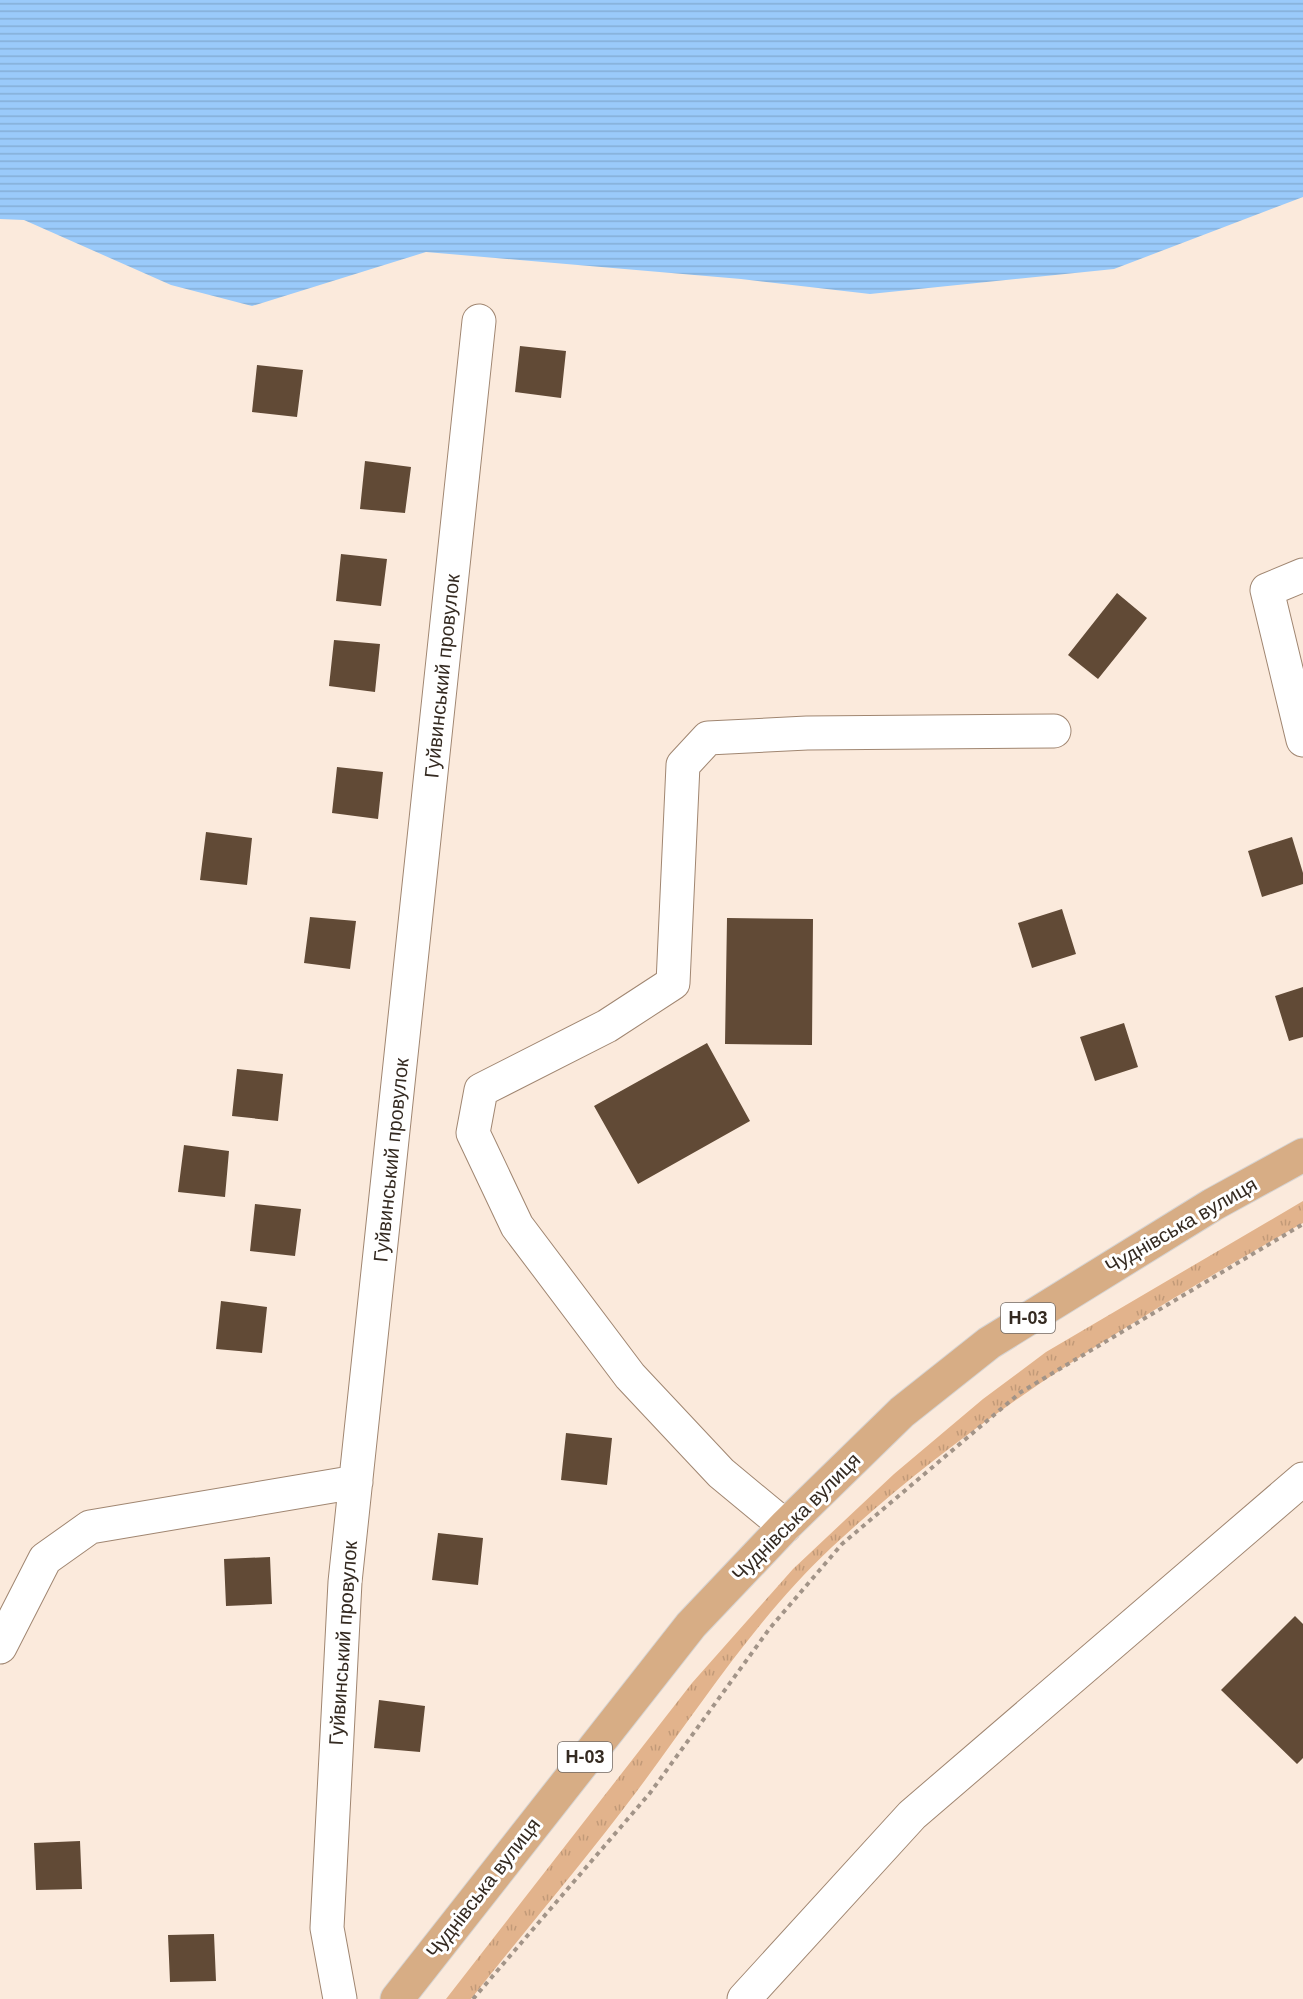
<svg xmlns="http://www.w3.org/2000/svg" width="1303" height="1999" font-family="Arial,sans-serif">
<defs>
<pattern id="grass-tufts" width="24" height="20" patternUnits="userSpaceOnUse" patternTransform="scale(1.5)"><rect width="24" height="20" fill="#e2b38c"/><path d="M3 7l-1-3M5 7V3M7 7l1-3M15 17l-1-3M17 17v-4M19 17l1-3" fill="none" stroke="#c29a78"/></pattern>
<pattern id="water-rules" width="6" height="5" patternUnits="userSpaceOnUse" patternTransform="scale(1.5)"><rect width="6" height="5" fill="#9acafa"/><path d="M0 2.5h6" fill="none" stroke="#85aed6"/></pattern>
</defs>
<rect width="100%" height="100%" fill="#fbeadc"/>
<path fill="url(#grass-tufts)" d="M1303 1201V1223C1137 1317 972 1417 832 1547 756 1618 699 1708 637 1791 584 1862 526 1929 471 1999H446L692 1683 793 1569 894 1474 983 1399 1046 1352Z"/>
<path fill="url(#water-rules)" d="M0 0H1303V197L1114 269 870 294 741 279 426 252 252 306 171 285 24 220 0 219Z"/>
<path fill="#614a36" d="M520 346 566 351 561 398 515 392Z
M257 365 303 370 297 417 252 412Z
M365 461 411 467 405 513 360 509Z
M341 554 387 559 381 606 336 601Z
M1117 593 1147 618 1098 679 1068 655Z
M334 640 380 644 375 692 329 686Z
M337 767 383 772 378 819 332 813Z
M206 832 252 838 247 885 200 880Z
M1292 837 1303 873V884L1262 897 1248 851Z
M1062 909 1076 954 1032 968 1018 923Z
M310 917 356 921 350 969 304 963Z
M727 918 813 919 812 1045 725 1044Z
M1303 987V1037L1289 1041 1275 996Z
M1124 1023 1138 1067 1095 1081 1080 1037Z
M707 1043 750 1121 638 1184 594 1106Z
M237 1069 283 1074 278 1121 232 1116Z
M184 1145 229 1151 225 1197 178 1192Z
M255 1204 301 1209 295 1256 250 1251Z
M221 1301 267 1307 262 1353 216 1349Z
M566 1433 612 1438 607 1485 561 1480Z
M438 1533 483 1538 478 1585 432 1580Z
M270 1557 272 1604 226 1606 224 1559Z
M1295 1616 1303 1624V1758L1297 1764 1221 1690Z
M379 1700 425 1706 420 1752 374 1748Z
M80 1841 82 1889 36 1890 34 1843Z
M214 1934 216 1981 170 1982 168 1935Z"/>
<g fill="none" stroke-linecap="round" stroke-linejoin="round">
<defs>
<path id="minor" d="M1303 575 1267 590 1303 740
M785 1526 721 1473 630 1376 517 1226 473 1133 481 1090 607 1026 673 983 683 765 708 738 807 733 1054 731
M0 1647 45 1559 90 1527 356 1482
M340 1999 327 1928 345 1582 479 321
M744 1999 912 1815 1303 1479"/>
<path id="major" d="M397 1999 691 1625 785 1526 902 1412 989 1343 1212 1205 1303 1155"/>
</defs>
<use href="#minor" stroke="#a08671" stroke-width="35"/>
<use href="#major" stroke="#d6d4d3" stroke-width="35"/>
<path stroke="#a29488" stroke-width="4" stroke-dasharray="4.5 4.5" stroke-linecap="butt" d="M473 1999 650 1793 770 1628 842 1544 1021 1392 1303 1224"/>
<use href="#minor" stroke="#fff" stroke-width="33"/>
<use href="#major" stroke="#d7ad85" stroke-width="33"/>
</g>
<g text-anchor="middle" stroke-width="6" stroke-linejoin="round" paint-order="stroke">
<g fill="#fff" stroke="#716a64" stroke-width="1.5">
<rect x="1001" y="1303" width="54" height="30" rx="4.5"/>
<rect x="558" y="1742" width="54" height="30" rx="4.5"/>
</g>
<g font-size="18" font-weight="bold" fill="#342a21">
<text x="1028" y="1324">Н-03</text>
<text x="585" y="1763">Н-03</text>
</g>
<g font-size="20" fill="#342a21" stroke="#fff">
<text transform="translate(442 676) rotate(-84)" y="7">Гуйвинський провулок</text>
<text transform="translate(391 1160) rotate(-84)" y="7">Гуйвинський провулок</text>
<text transform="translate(1181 1225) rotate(-30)" y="7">Чуднівська вулиця</text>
<text transform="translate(796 1517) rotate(-45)" y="7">Чуднівська вулиця</text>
<text transform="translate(343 1643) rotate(-86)" y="7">Гуйвинський провулок</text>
<text transform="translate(483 1888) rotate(-52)" y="7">Чуднівська вулиця</text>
</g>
</g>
</svg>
